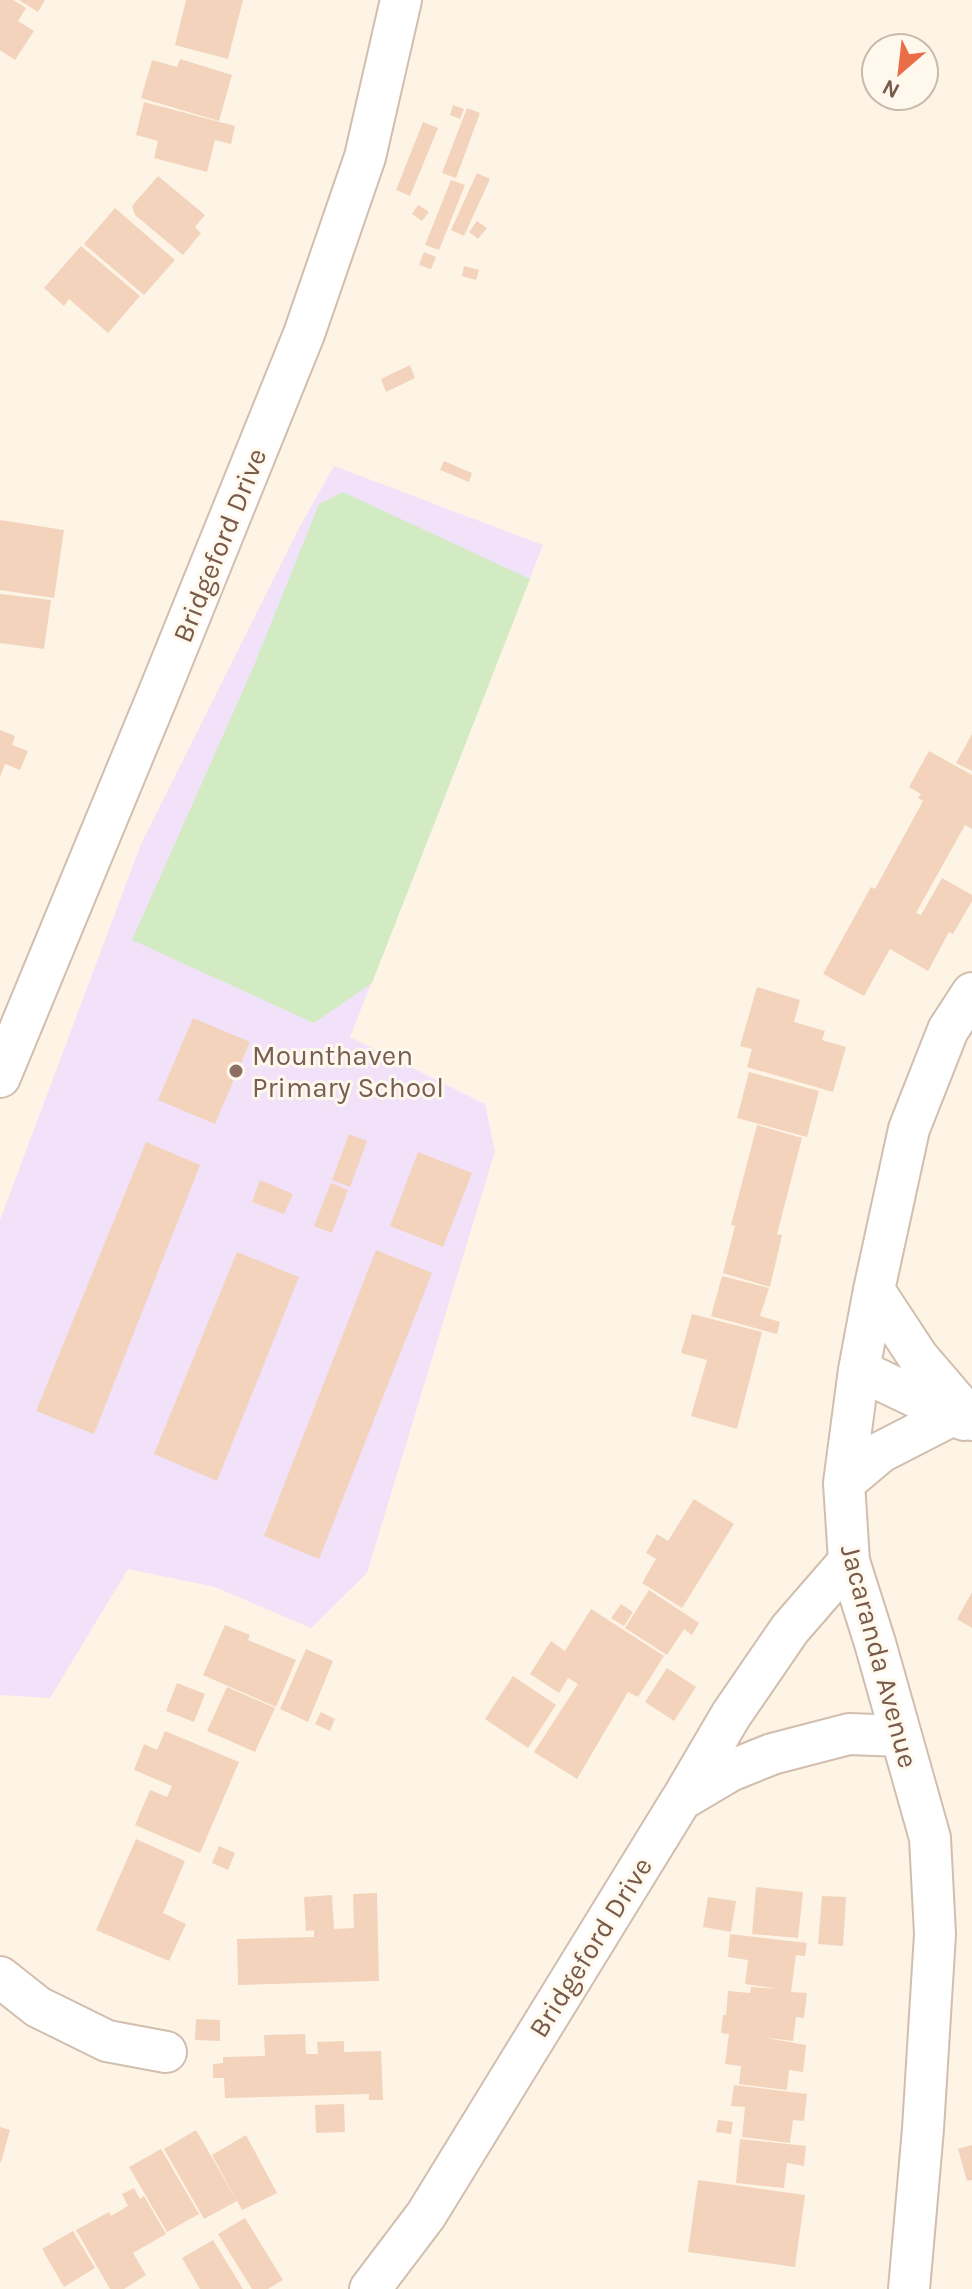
<svg xmlns="http://www.w3.org/2000/svg" width="972" height="2289" font-family="Karla,sans-serif">
<rect width="100%" height="100%" fill="#fdf4e5"/>
<path fill="#f1e2f9" d="M334 466 543 545 350 1037 485 1104 495 1151 367 1573 311 1628 215 1587 128 1569 50 1698 0 1695V1220L141 844 299 528Z"/>
<path fill="#d3ebc3" d="M343 492 530 579 372 983 314 1023 132 940 253 668 319 504Z"/>
<path fill="#f3d3bc" d="M0 0H13L26 8 18 21 34 31 15 60 0 50Z
M19 0H45L38 12Z
M186 0H243L228 59 175 45Z
M180 59 232 75 219 121 141 98 152 60 177 67Z
M144 102 235 126 231 144 215 140 207 172 154 158 158 141 136 135Z
M453 105 464 109 460 119 450 115Z
M467 108 480 113 456 178 442 173Z
M423 122 438 128 410 196 396 190Z
M477 173 490 179 464 236 451 230Z
M158 176 205 215 195 227 201 233 183 255 135 215 132 206Z
M451 180 465 185 439 250 425 245Z
M418 205 429 212 422 221 412 214Z
M115 208 175 260 144 295 84 244Z
M477 221 487 228 478 239 469 232Z
M81 246 140 296 108 333 69 299 64 306 44 288Z
M424 252 436 257 431 269 419 265Z
M464 266 479 270 476 280 462 276Z
M410 365 415 378 386 392 381 379Z
M444 461 472 473 469 482 440 470Z
M0 520 64 530 54 598 0 590Z
M0 594 51 600 44 649 0 643Z
M0 730 15 736 12 745 28 751 20 770 5 764 0 777Z
M972 734V771L956 763Z
M929 751 972 775V829L965 825 916 913 921 915 942 878 972 895V901L953 934 949 932 928 971 890 949 864 996 823 974 871 887 875 889 923 801 918 798 921 794 909 787Z
M757 987 800 1000 794 1022 825 1031 822 1040 846 1047 833 1092 747 1067 752 1049 740 1046Z
M193 1018 250 1042 215 1124 158 1100Z
M749 1072 819 1091 807 1137 737 1118Z
M757 1125 802 1138 777 1234 782 1235 770 1287 723 1273 735 1226 731 1225Z
M349 1134 367 1141 350 1187 332 1180Z
M146 1142 200 1165 94 1434 36 1411Z
M418 1152 472 1173 443 1247 390 1226Z
M260 1180 293 1194 284 1214 252 1202Z
M331 1183 348 1190 332 1233 314 1226Z
M376 1250 432 1273 319 1559 264 1536Z
M237 1252 299 1277 217 1481 154 1454Z
M722 1276 769 1288 760 1316 780 1322 777 1334 711 1316Z
M692 1314 762 1332 737 1429 691 1416 707 1360 681 1353Z
M694 1499 734 1524 682 1608 642 1583 656 1559 646 1553 657 1534 668 1541Z
M649 1590 699 1623 692 1635 684 1629 667 1655 625 1628Z
M972 1592V1628L957 1619Z
M621 1604 633 1612 624 1626 611 1618Z
M591 1609 664 1656 638 1697 628 1692 577 1779 534 1752 578 1684 568 1678 559 1693 530 1674 551 1641 565 1651Z
M225 1625 250 1635 248 1640 296 1660 276 1707 203 1675Z
M306 1649 333 1661 308 1722 280 1709Z
M667 1668 696 1687 674 1721 645 1702Z
M513 1676 556 1705 528 1748 485 1719Z
M177 1683 205 1694 194 1722 166 1711Z
M227 1687 275 1708 255 1752 207 1731Z
M321 1712 335 1719 330 1731 315 1724Z
M165 1731 239 1762 200 1853 135 1825 150 1790 167 1797 172 1786 134 1770 144 1744 157 1750Z
M136 1839 185 1861 163 1913 186 1924 169 1961 96 1930Z
M219 1846 235 1853 228 1870 212 1863Z
M756 1887 803 1892 798 1938 752 1934Z
M377 1893 379 1981 238 1985 237 1939 314 1937V1930L306 1931 304 1897 332 1895 334 1929 354 1928 353 1894Z
M822 1896 846 1897 843 1946 818 1944Z
M708 1897 736 1901 731 1932 703 1927Z
M730 1934 807 1943 805 1956 796 1955 791 1992 807 1993 804 2018 796 2017 793 2041 761 2037 806 2045 803 2072 789 2070 787 2090 739 2084 741 2066 725 2064 729 2034 721 2033 723 2015H726L728 1991 750 1993 751 1987 780 1989 745 1984 748 1960 728 1957Z
M196 2019 220 2020V2041L195 2040Z
M305 2034 306 2054H318L317 2042 344 2041V2052L381 2051 383 2100H369V2094L225 2098 224 2078H213V2064L223 2063V2057L265 2056 264 2035Z
M734 2085 807 2094 804 2121 793 2120 790 2143 742 2137 745 2107 731 2106Z
M344 2104 345 2132 316 2133 315 2105Z
M718 2120 733 2122 731 2134 716 2132Z
M0 2127 10 2130 1 2162H0Z
M196 2130 237 2201 204 2219 164 2149Z
M246 2135 277 2193 242 2210 212 2155Z
M740 2139 806 2146 804 2166 787 2163 784 2188 736 2183Z
M972 2145V2180L967 2181 958 2149Z
M161 2149 199 2214 167 2232 129 2167Z
M698 2180 805 2195 795 2267 688 2252Z
M134 2188 140 2199 144 2196 166 2234 133 2253 146 2275 124 2289H110L76 2230 109 2212 111 2216 128 2206 122 2194Z
M245 2218 283 2280 268 2289H252L218 2234Z
M73 2231 95 2268 64 2287 42 2249Z
M213 2240 243 2289H200L182 2258Z"/>
<g fill="none" stroke-linecap="round" stroke-linejoin="round">
<defs>
<path id="minor" d="M0 1077 158 695 304 334 365 157 401 0
M874 1290 918 1357 972 1420
M859 1370 964 1420
M844 1483 881 1452 953 1415
M683 1797 731 1715 790 1629 849 1561
M0 1977 38 2007 107 2041 166 2052
M370 2289 426 2215 681 1800 730 1771 772 1754 849 1734 901 1736
M909 2289 923 2129 935 1934 930 1838 875 1643 849 1561 844 1483 859 1370 874 1290 909 1129 948 1030 972 993"/>
</defs>
<use href="#minor" stroke="#d1beae" stroke-width="44"/>
<use href="#minor" stroke="#fff" stroke-width="40"/>
</g>
<circle fill="#8d6e63" stroke="#fff8ec" stroke-width="3" cx="236" cy="1071" r="8"/>
<g text-anchor="middle" stroke-width="6" stroke-linejoin="round" paint-order="stroke">
<g font-size="28" fill="#775a4a" stroke="#fff8ec">
<text transform="translate(219 545) rotate(-68)" y="10">Bridgeford Drive</text>
<text transform="translate(880 1656) rotate(75)" y="10">Jacaranda Avenue</text>
<text transform="translate(590 1947) rotate(-58)" y="10">Bridgeford Drive</text>
</g>
<g font-size="28" fill="#785e54" stroke="#fff8ec" text-anchor="start">
<text x="252" y="1065">Mounthaven<tspan x="252" dy="32">Primary School</tspan></text>
</g>
</g>
<g transform="translate(900 72) rotate(208)"><circle r="38" fill="#fff8ec" stroke="#c9b9ab" stroke-width="2"/>
<path d="M0-6L14 30L0 20L-14 30Z" fill="#e96e48"/>
<text y="-12" font-size="22" font-weight="bold" text-anchor="middle" fill="#775a4a">N</text>
</g>
</svg>
